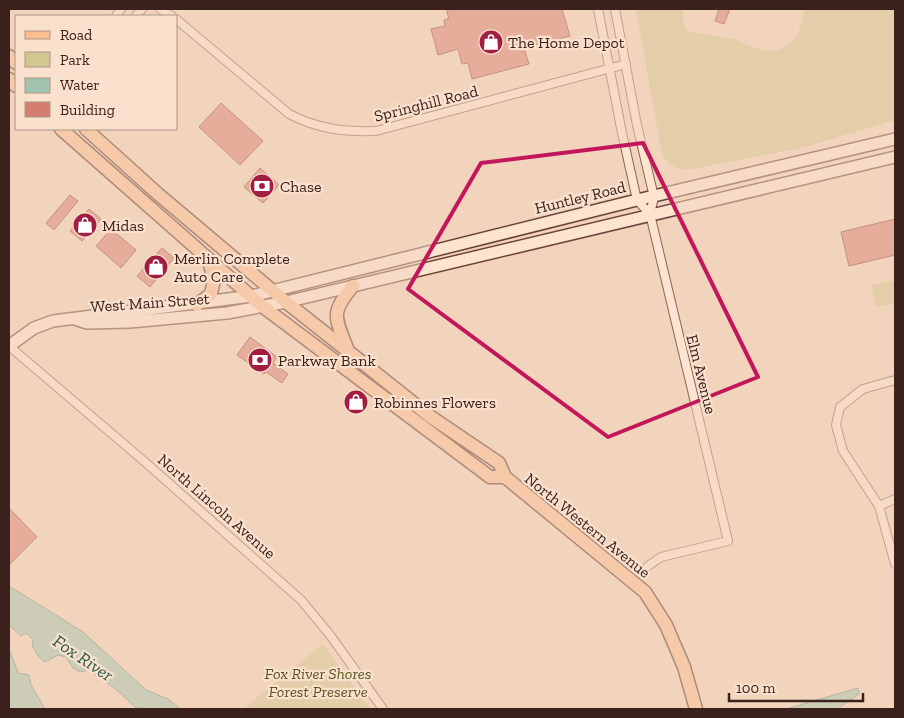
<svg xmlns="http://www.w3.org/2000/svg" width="904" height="718" font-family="'Zilla Slab',serif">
<rect width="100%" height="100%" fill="#f2d4bd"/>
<path fill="#d1c790" d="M636 9H683V21L687 30C702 36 718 35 734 39 742 42 750 47 759 49 789 57 802 34 804 9H895V120L805 147 693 169C676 171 665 165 661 149Z
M895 280V303L876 307 871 285Z
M323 644 370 709H243Z"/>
<path fill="#a1c3b0" stroke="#68927c" d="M9 586 83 632 146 690 168 699 181 709 136 708 117 690 89 670 80 672 73 668 66 657 58 655 45 662 38 656 32 645 33 640 26 633 21 636 9 625Z
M9 648 18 673 29 675 31 685 45 709H9Z
M858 688 859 694 837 709H786Z"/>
<path fill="#d47e6f" stroke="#8d4338" d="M446 9H562L570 36 524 48 529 64 472 79 468 63 462 64 458 49 438 55 431 29 445 26 444 20 449 18Z
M719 9H730L724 24 715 21Z
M221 103 263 141 240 165 199 127Z
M260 168 279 185 263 203 244 187Z
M70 195 78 201 54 230 46 223Z
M89 209 101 219 82 241 70 231Z
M895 219V255L849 266 841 232Z
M111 229 136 250 121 268 96 246Z
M162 248 174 258 150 287 137 276Z
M250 337 277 357 273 363 288 374 282 383 266 372 264 374 237 355Z
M9 508 37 537 9 565Z"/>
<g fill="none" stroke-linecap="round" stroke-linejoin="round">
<defs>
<path id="street" d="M160 9 172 16
M598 9 622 133 637 200 650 214
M615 9 637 125 654 197 650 214 728 541 661 557 648 566
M116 16 121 9
M136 16 142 9
M176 19 289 114C318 129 344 132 376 131L626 64
M9 346 145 462 301 600 330 635 383 709
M895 380 863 389 840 407 836 425 843 451 879 506 895 564
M879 506 895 499"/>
<path id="secondary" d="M75 319 87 323 130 322 227 313 286 302 895 157
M9 346 34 328 53 321 252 296 637 200 895 139"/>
<path id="primary" d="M9 56 16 63
M9 79 16 86
M61 129 262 306 490 477H505
M86 129 158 194 286 302 431 417 499 463 505 477 645 592 666 625 684 667 696 709
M197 305 211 294 214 280 209 261
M347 348C335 317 330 313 353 286"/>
</defs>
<use href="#street" stroke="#8c6354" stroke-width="10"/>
<use href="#secondary" stroke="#6d4438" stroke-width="14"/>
<use href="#primary" stroke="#593329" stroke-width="15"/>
<use href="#street" stroke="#fce4d1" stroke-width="8"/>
<use href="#secondary" stroke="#fce4d1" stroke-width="11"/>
<use href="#primary" stroke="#fabd90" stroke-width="12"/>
</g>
<path d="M0 0H904V718H0ZM643 143 758 377 608 437 408 289 481 163Z" fill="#f2d4bd" fill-opacity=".55" fill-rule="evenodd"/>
<path fill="none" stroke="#c2185b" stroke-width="4" stroke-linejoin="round" d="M643 143 758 377 608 437 408 289 481 163Z"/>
<defs>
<symbol id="shop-disc" viewBox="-11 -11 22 22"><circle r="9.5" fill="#a11e42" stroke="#f9e1cd"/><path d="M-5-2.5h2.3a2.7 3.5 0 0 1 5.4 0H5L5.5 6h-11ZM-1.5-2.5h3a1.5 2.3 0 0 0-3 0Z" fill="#fff"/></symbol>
<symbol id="bank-disc" viewBox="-11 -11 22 22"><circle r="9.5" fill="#a11e42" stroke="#f9e1cd"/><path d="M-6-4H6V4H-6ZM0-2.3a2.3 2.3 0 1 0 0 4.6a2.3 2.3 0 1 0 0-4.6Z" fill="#fff"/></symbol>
</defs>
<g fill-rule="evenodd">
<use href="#shop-disc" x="477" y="28" width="28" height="28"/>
<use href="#bank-disc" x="248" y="172" width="28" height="28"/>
<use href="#shop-disc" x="71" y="211" width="28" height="28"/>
<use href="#shop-disc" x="142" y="253" width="28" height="28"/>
<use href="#bank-disc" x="246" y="346" width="28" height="28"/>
<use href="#shop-disc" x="342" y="388" width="28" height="28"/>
</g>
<g text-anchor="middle" stroke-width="4.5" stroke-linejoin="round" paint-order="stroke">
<g font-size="16" fill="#3a211b" stroke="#f9e1cd" text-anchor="start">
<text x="508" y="48">The Home Depot</text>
<text x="280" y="192">Chase</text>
<text x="102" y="231">Midas</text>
<text x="174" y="264">Merlin Complete<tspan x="174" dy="18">Auto Care</tspan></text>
<text x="278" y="366">Parkway Bank</text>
<text x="374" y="408">Robinnes Flowers</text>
</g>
<g font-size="16" fill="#3a211b" stroke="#f9e1cd">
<text transform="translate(426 103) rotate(-14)" y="6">Springhill Road</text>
<text transform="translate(580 197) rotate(-14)" y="6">Huntley Road</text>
<text transform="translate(150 302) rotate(-4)" y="6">West Main Street</text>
<text transform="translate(702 374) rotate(76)" y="6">Elm Avenue</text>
<text transform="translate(217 506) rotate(41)" y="6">North Lincoln Avenue</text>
<text transform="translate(588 525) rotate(39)" y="6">North Western Avenue</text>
</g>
<g font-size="16" font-style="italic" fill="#58571f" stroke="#f9e1cd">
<text x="318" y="679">Fox River Shores<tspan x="318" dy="18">Forest Preserve</tspan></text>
</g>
<g font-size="18" font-style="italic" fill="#285b4a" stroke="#f9e1cd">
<text transform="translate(83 658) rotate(34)" y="6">Fox River</text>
</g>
</g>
<rect width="904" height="718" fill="none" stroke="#3a211b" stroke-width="20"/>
<rect x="15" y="15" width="162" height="115" fill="#f9e1cd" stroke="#ad9486"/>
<rect x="25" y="31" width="25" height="8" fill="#fabd90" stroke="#ad9486"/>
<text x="60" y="40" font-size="15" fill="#3a211b">Road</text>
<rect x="25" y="52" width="25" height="15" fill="#d1c790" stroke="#ad9486"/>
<text x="60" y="65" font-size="15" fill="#3a211b">Park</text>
<rect x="25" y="78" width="25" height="15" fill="#a1c3b0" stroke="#ad9486"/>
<text x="60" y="90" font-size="15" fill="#3a211b">Water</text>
<rect x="25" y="102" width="25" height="15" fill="#d47e6f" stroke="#ad9486"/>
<text x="60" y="115" font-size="15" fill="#3a211b">Building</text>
<path d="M729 693v8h134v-8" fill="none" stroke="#3a211b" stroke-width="2.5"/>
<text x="736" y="693" font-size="15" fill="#3a211b" stroke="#f9e1cd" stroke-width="4" paint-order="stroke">100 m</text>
</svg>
